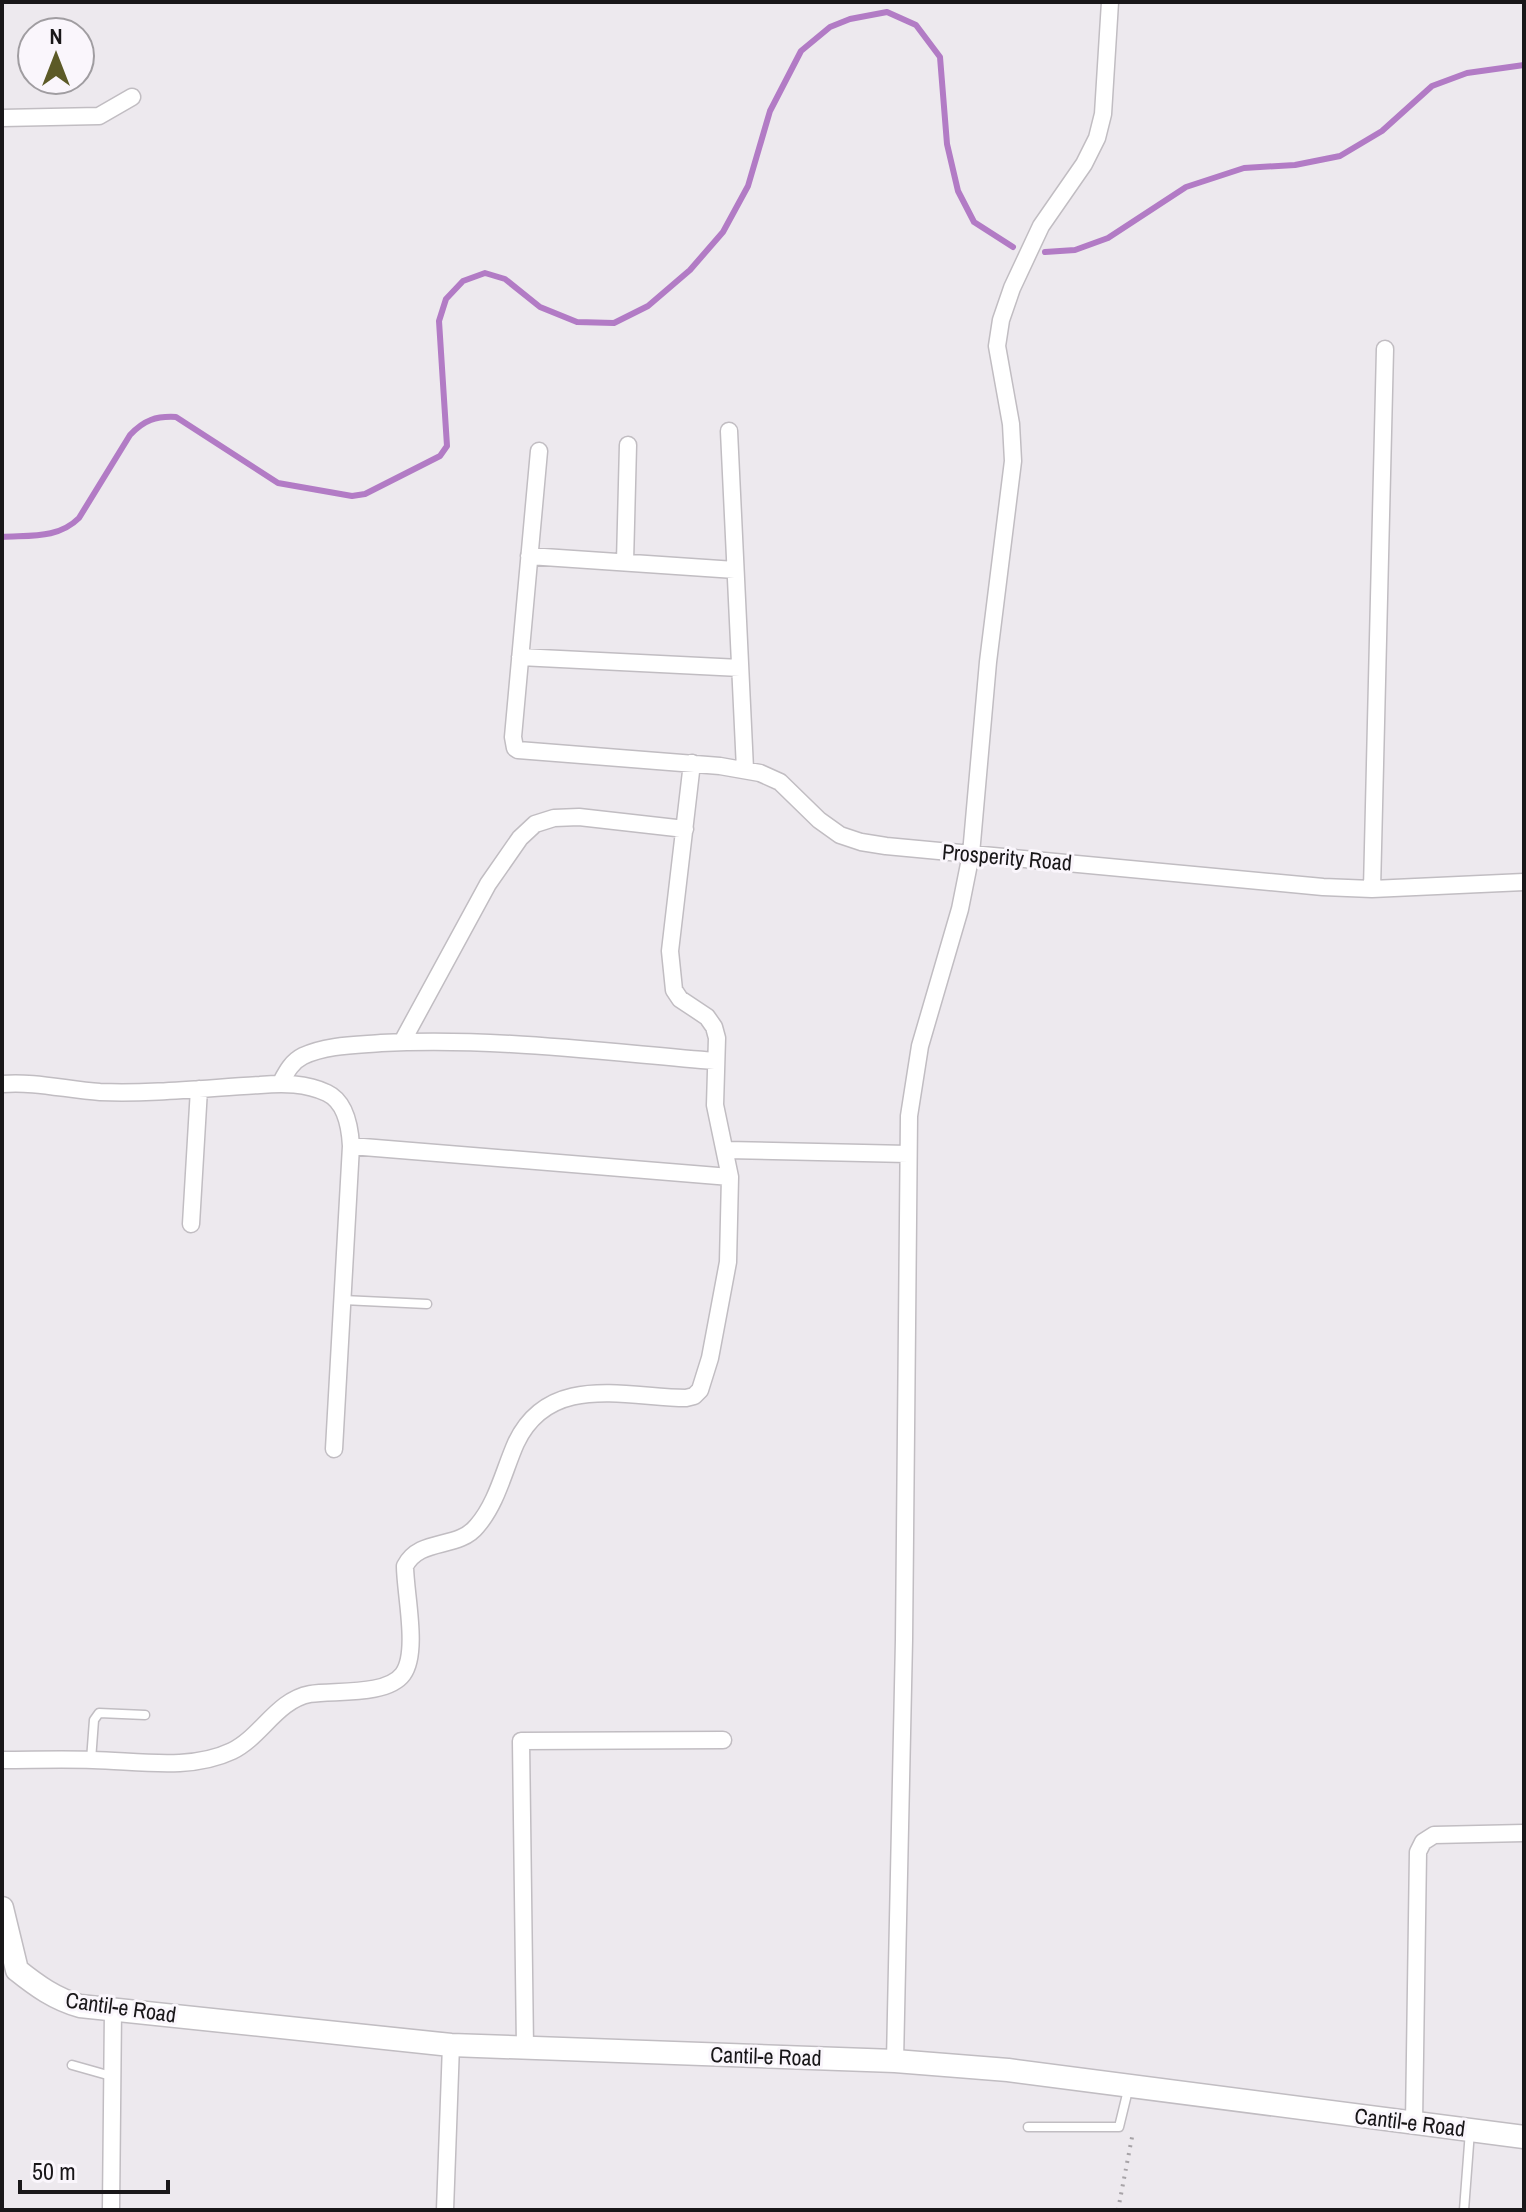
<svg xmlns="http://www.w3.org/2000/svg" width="1526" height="2212" font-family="'Archivo Narrow',sans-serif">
<rect width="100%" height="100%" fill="#ede9ee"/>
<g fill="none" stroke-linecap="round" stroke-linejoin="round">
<path stroke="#b27bc5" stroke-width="6" d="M1045 252 1075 250 1108 238 1186 187 1244 168 1295 165 1340 156 1382 131 1432 86 1467 73 1524 65
M2 537C30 535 58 539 79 518L130 435C144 420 156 416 176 417L278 483 352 496 365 494 440 456 447 446 439 321 446 299 463 281 485 273 505 279 540 307 577 322 614 323 648 306 690 270 723 232 748 186 770 111 801 51 830 27 850 19 887 12 916 25 940 57 947 144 958 191 974 222 1013 247"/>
<defs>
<path id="lane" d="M343 1300 427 1304
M91 1760 94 1720 99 1713 145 1715
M72 2065 111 2076
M1028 2127H1119L1129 2086
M1464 2210 1470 2131"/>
<path id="street" d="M2 118 99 116 132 97
M729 431 745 769
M539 451 513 737 515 748 518 750 720 766 760 773 780 782 819 820 840 835 861 842 886 846 1323 887 1372 889 1524 882
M529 556 735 570
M625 562 628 445
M520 657 740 668
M1372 889 1385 349
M402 1042 488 884 520 838 535 824 554 818 579 817 685 829
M2 1084C34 1081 68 1090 100 1092 153 1094 207 1088 260 1085 283 1083 306 1083 327 1093 346 1102 350 1127 351 1146L334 1449
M280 1084C286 1073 291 1062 303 1056 326 1045 356 1045 381 1043 492 1037 604 1052 715 1061
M351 1146 730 1177
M726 1150 908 1154
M191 1224 199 1089
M2 1760C32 1760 63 1759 93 1760 138 1761 190 1771 232 1751 261 1737 277 1700 310 1694 335 1690 387 1696 403 1674 419 1652 405 1593 405 1566 420 1537 458 1550 477 1526 497 1503 504 1470 516 1443 549 1373 624 1397 686 1398L694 1396 700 1390 710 1358 728 1262 730 1177 715 1105 717 1038 714 1027 707 1017 680 999 674 990 670 951 692 763
M525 2048 521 1741 723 1740
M895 2061 904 1640 909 1116 920 1046 960 909 971 854 988 662 1013 461 1011 424 997 346 1001 320 1012 288 1041 226 1084 164 1097 138 1103 114 1110 2
M1414 2123 1418 1852 1423 1842 1434 1835 1524 1833
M111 2210 113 2009
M445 2210 451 2045"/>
<path id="secondary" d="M2 1908 17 1970
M17 1970C37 1986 55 1999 80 2006L451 2045 895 2061 1008 2070 1524 2137"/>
</defs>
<use href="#lane" stroke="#c1bdc2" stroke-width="11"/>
<use href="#street" stroke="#c1bdc2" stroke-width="19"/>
<use href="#secondary" stroke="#c1bdc2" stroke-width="25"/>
<path stroke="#a7a3a7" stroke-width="4" stroke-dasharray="2 6" stroke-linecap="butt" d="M1118 2210 1133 2132"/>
<use href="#lane" stroke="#fff" stroke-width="8"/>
<use href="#street" stroke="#fff" stroke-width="16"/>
<use href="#secondary" stroke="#fff" stroke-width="22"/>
</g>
<g text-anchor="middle" stroke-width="6" stroke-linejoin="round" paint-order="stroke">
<g font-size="22" fill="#191719" stroke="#faf6fc">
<text transform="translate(1007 857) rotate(5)" y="8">Prosperity Road</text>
<text transform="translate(121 2007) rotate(8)" y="8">Cantil-e Road</text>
<text transform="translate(766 2056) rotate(2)" y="8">Cantil-e Road</text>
<text transform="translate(1410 2122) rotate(7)" y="8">Cantil-e Road</text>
</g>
</g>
<rect width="1526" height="2212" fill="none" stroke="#191719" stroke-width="8"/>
<g transform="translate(56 56)"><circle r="38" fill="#faf6fc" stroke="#a09da1" stroke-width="2"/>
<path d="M0-6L14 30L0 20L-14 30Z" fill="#5c5a27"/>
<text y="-12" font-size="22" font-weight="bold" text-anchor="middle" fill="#191719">N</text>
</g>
<path d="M20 2180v12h148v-12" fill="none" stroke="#191719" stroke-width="4"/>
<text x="32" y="2180" font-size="24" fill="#191719" stroke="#faf6fc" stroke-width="6" paint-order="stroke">50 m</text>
</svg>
